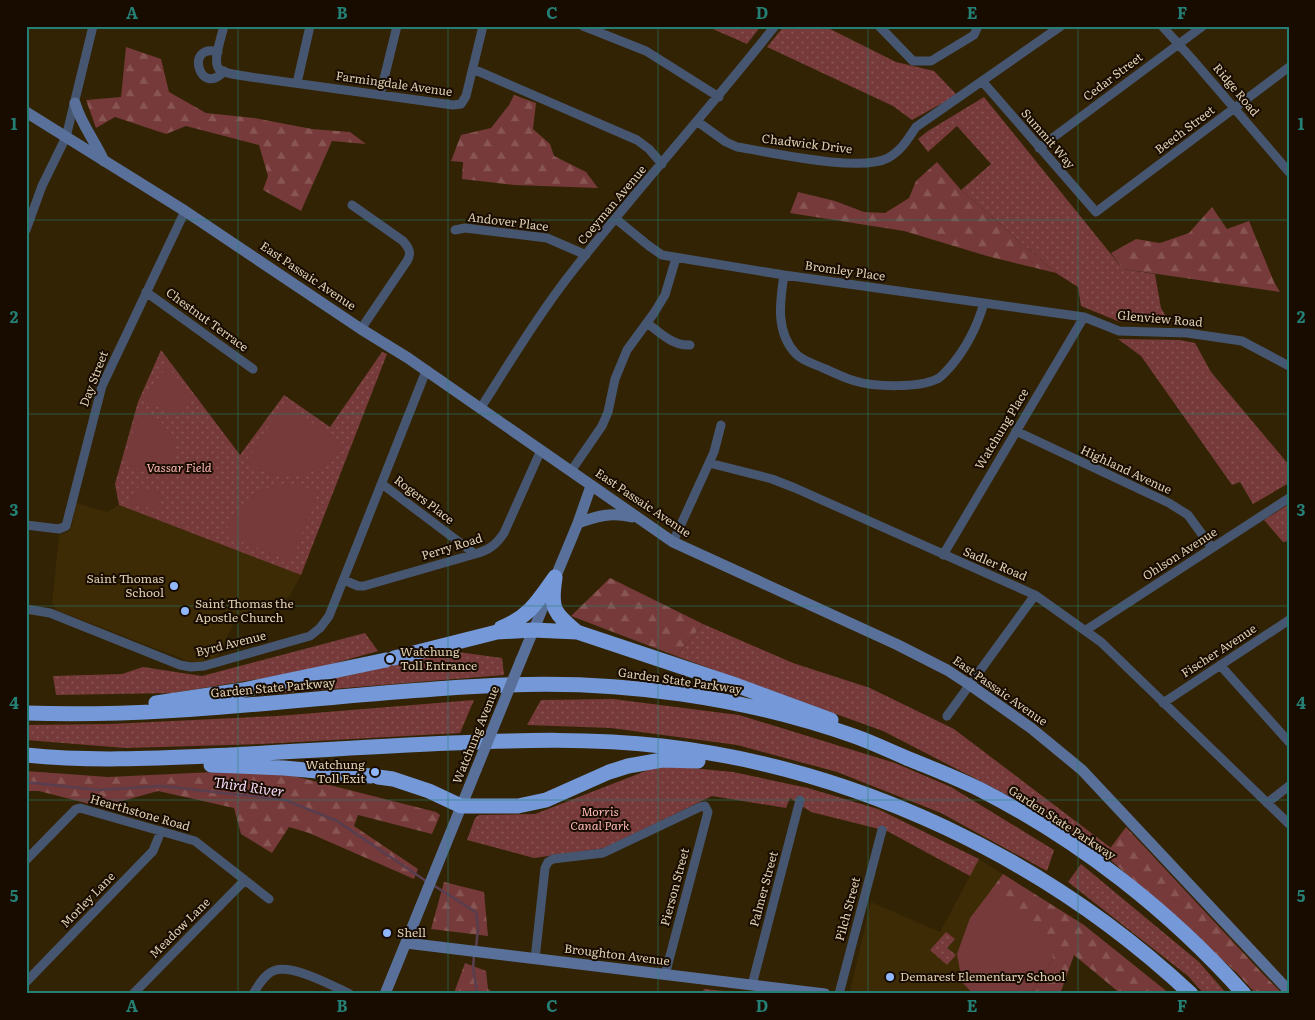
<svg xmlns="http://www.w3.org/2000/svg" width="1315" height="1020" font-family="Literata,serif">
<defs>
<pattern id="green-dots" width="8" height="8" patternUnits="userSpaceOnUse" patternTransform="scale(1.25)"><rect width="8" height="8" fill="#753a39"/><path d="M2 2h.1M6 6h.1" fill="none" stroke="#885553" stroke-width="1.8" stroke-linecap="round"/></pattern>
<pattern id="forest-firs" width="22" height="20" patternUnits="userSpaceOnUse" patternTransform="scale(1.25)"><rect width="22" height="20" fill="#753a39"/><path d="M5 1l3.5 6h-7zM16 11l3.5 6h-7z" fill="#885553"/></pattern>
</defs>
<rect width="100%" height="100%" fill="#322304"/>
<path fill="#3d2b06" d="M76 503 107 512 119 505 301 575 289 597 238 615 216 659 196 664 56 610 52 604 59 535 69 531 72 525Z
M979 859 1084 925 1060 994H853L850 991 871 902 940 932Z"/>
<path fill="url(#green-dots)" d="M706 26H761L747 44Z
M784 26H824L896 62 934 71 957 95 912 120 893 106 767 47Z
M984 97 1123 269 1155 274 1161 308 1170 323 1120 322 1081 306 1078 287 1056 273 961 190 991 164 957 126 928 152 918 139 928 131Z
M1118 339 1180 340 1195 343 1211 372 1289 465V483L1253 504 1240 482 1232 485 1141 356Z
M161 350 240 455 284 395 330 427 382 352 387 354 301 575 119 505 115 484 138 402Z
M1289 504V541L1283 542 1264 520Z
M703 624 793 663 870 688 954 729 1111 848 1105 855 1013 798 883 731 676 656Z
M365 633 378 651 307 671 173 693 56 695 53 676 122 674 143 667 202 676Z
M443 650 502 658 504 675 259 695Z
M613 699 739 715 895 763 951 787 1054 850 1047 871 941 813 837 772 737 745 611 728 527 725 541 700Z
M474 700 460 733 262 744 125 748 26 740V725L110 724 277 716Z
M661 765 733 772 808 788 878 809 979 859 970 876 887 831 811 812 790 798 786 808 712 796 605 848 534 858 467 840 475 818 479 815 535 814Z
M1081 864 1199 962 1227 994H1204L1188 976 1068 882Z
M946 932 955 939 947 948 956 955 947 965 930 950Z"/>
<path fill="url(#forest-firs)" d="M126 47 161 59 169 92 206 113 254 118 312 129 350 132 366 144 332 141 301 211 263 190 268 176 259 145 186 126 166 134 115 117 96 128 86 100 121 97Z
M514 95 536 103 533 129 550 144 554 156 586 172 598 188 514 185 462 179 463 162 451 161 461 135 491 128 509 105Z
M937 162 961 190 1056 273 987 256 904 231 790 213 798 192 835 201 864 212 885 213 909 198 916 181Z
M1212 207 1227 229 1249 221 1274 282 1280 292 1123 269 1111 253 1136 239 1160 243 1189 233Z
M610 578 703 624 676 656 571 616Z
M256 770H270L436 812 440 815 432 834 358 815 354 826 418 869 414 879 309 833 289 827 272 853 241 834 234 808 158 791 101 807 39 791H26V771L108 777Z
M1126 827 1263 974 1283 994H1256L1237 973 1105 855Z
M1003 874 1084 925 1170 994H1121L1074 955 1060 994H1030L1053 959 989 893Z
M444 882 484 892 488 936 431 929Z
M465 963 486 971 488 989 496 994 454 993Z
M704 989 747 993 702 994Z"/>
<path fill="#753a39" d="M167 366 194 398 181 414 169 413 144 399Z
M284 403 343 445 324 466 298 476 270 475 246 462Z
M139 410C160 418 175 431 176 455 176 463 173 472 171 479L124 464Z
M287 484 318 491 292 561 224 535C239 503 251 489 287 484Z
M135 487 162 494 158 510 131 503Z
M989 893 1052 947 1053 959 1030 994H973L962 982 957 954 970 918Z"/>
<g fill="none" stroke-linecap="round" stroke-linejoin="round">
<path stroke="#583e4f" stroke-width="2.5" d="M26 782 98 790 162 786 285 800 337 821 426 881
M433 885 476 912 478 928 476 948
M474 956 473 969 477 991 479 994"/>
<path stroke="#475670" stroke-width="9" d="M224 26C222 35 212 62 219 69 226 75 242 75 250 77L453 105 461 104 466 96 483 26
M583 26 646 51 719 97
M879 26 913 61H931L974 35 978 26
M1162 26 1192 59 1289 172
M218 52C184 42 200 99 224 71
M473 69 637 140 649 149 662 164
M982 81 1096 212 1289 67
M297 83 310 26
M380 95 397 26
M698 122 726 142 737 147C770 152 860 173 888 158 901 151 908 139 916 127L1061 26
M1039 148 1203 26
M352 205 403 241C409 248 412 253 407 261L361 329
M616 219 649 246 662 255 784 275 1084 317 1119 331 1187 333 1242 341 1289 366
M26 230 42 186 66 137 93 26
M455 230 465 228 547 238 586 255
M784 275C780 301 775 332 796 354 803 361 814 364 823 368 833 372 844 378 855 381 874 387 919 388 937 379 942 377 947 370 951 366 967 347 977 327 984 303
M146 292 253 369
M647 323C660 333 673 346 690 345
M480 409C510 362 540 312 575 268 640 186 710 108 775 26
M1016 431 1169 503 1188 515 1212 548
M709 463 772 479 795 488 1035 595 1101 642 1289 824
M571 471 602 426 608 412 615 379 627 350 654 313 665 295 676 258
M382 484 475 554
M26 525 59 529 66 526 102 386 185 211
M673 542 714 452 721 425
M943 555 1084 317
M344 580 358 586H364L475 554C489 550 496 545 504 533L541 450
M26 609 50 613 180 665 191 667 204 666 310 636 320 628 329 616 426 371
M1086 630 1289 498
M1220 665 1289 742
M1163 703 1289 620
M947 716 1035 595
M1267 803 1289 786
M26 860 76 809 80 808 195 841 269 899
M535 959 545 868 548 862 553 859 603 853 700 807 705 806 708 812 665 975
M26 982 153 851 161 831
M752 985 800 800
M133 994 245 880
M253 994C258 986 264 975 273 971 291 963 333 986 350 994
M839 994 882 830"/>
<path stroke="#59719a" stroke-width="11" d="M75 103C81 124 95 141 104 161
M26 112 185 211 361 329 408 358 673 542 898 645 947 670 970 685 1031 728 1082 770 1289 991
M578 523C597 516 611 512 632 517
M521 660 578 523 591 486
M406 943 825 994
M385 994 476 770"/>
<path stroke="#7498d8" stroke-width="15" d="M555 578C550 609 554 613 577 632
M501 628C530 616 538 601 555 577
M394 658 497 632 533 630 577 632 733 684 831 720
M156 703 243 690 386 660
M26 713C187 719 345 691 505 685 622 680 743 697 854 736 874 743 894 753 914 761 936 770 959 779 981 790 1079 840 1170 911 1244 994
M26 755C94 762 162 758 230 755 304 751 378 746 452 743 522 740 592 738 662 746 859 769 1047 859 1191 994
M211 765 284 768 371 776
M378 777 393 779 429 791 461 806H518L546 800 609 772 628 766 662 760 698 761"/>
<path stroke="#59719a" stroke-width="11" d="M476 770 521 660"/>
</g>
<path fill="none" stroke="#247f75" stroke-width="1" stroke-opacity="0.55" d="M238 26V994M448 26V994M658 26V994M868 26V994M1078 26V994M26 220H1289M26 414H1289M26 606H1289M26 800H1289"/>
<g fill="#91b8fd" stroke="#180c00" stroke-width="2">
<circle cx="174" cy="586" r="5"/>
<circle cx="185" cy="611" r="5"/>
<circle cx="390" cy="659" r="5"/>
<circle cx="375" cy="772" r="5"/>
<circle cx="387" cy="933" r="5"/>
<circle cx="890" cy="977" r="5"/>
</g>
<g text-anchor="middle" stroke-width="4" stroke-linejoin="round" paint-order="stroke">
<g font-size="12" fill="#dfcfb2" stroke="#180c00">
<text transform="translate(1113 77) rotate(-37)" y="4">Cedar Street</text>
<text transform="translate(394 84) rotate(8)" y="4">Farmingdale Avenue</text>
<text transform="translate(1236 90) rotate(50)" y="4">Ridge Road</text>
<text transform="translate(1185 130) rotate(-37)" y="4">Beech Street</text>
<text transform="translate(1048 139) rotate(49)" y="4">Summit Way</text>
<text transform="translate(807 144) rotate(7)" y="4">Chadwick Drive</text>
<text transform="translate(612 205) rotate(-50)" y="4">Coeyman Avenue</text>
<text transform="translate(508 222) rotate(7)" y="4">Andover Place</text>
<text transform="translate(845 271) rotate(8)" y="4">Bromley Place</text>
<text transform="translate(308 276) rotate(34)" y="4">East Passaic Avenue</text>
<text transform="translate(1160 319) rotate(5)" y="4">Glenview Road</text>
<text transform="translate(207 320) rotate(36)" y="4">Chestnut Terrace</text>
<text transform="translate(94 379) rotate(-69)" y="4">Day Street</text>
<text transform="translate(1002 429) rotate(-59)" y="4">Watchung Place</text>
<text transform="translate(1126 470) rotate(25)" y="4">Highland Avenue</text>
<text transform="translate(424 500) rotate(37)" y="4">Rogers Place</text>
<text transform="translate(643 503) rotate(34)" y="4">East Passaic Avenue</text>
<text transform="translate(452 547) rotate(-17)" y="4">Perry Road</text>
<text transform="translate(1180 554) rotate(-33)" y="4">Ohlson Avenue</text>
<text transform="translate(995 564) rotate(23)" y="4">Sadler Road</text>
<text transform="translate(231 644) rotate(-14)" y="4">Byrd Avenue</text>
<text transform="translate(1219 651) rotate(-33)" y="4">Fischer Avenue</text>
<text transform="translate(680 681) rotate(8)" y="4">Garden State Parkway</text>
<text transform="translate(273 688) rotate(-5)" y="4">Garden State Parkway</text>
<text transform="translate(1000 691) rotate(35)" y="4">East Passaic Avenue</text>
<text transform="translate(476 735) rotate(-68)" y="4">Watchung Avenue</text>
<text transform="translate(140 813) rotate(16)" y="4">Hearthstone Road</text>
<text transform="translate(1062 823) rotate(33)" y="4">Garden State Parkway</text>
<text transform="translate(675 887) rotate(-75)" y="4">Pierson Street</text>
<text transform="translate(764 889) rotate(-75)" y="4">Palmer Street</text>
<text transform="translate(88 900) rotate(-46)" y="4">Morley Lane</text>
<text transform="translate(848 909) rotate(-75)" y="4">Pilch Street</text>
<text transform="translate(180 928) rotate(-45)" y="4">Meadow Lane</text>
<text transform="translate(617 955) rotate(7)" y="4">Broughton Avenue</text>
</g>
<g font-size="12" font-style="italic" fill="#fcb8b5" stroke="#180c00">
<text x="179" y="472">Vassar Field</text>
<text x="600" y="816">Morris<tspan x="600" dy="14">Canal Park</tspan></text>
</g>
<g font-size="12" fill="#dfcfb2" stroke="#180c00" text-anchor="start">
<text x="164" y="583" text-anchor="end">Saint Thomas<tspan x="164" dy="14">School</tspan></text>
<text x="195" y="608">Saint Thomas the<tspan x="195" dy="14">Apostle Church</tspan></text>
<text x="400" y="656">Watchung<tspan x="400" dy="14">Toll Entrance</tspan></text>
<text x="365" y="769" text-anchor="end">Watchung<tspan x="365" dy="14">Toll Exit</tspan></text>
<text x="397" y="937">Shell</text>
<text x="900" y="981">Demarest Elementary School</text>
</g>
<g font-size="14" font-style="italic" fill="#f5d9fa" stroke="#180c00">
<text transform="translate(249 787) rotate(8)" y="5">Third River</text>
</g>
</g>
<rect width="1315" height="1020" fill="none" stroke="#180c00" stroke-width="55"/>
<rect x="28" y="28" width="1260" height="964" fill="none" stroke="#247f75" stroke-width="2"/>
<g font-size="16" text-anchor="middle" font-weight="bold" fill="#247f75">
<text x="132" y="19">A</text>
<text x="342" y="19">B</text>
<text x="552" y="19">C</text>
<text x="762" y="19">D</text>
<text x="972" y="19">E</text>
<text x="1182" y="19">F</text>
<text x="14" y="130">1</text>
<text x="1301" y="130">1</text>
<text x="14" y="323">2</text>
<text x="1301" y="323">2</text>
<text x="14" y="516">3</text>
<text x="1301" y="516">3</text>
<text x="14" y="709">4</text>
<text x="1301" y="709">4</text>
<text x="14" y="902">5</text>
<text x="1301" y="902">5</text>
<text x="132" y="1012">A</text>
<text x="342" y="1012">B</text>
<text x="552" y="1012">C</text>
<text x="762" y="1012">D</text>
<text x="972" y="1012">E</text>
<text x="1182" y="1012">F</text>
</g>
</svg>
